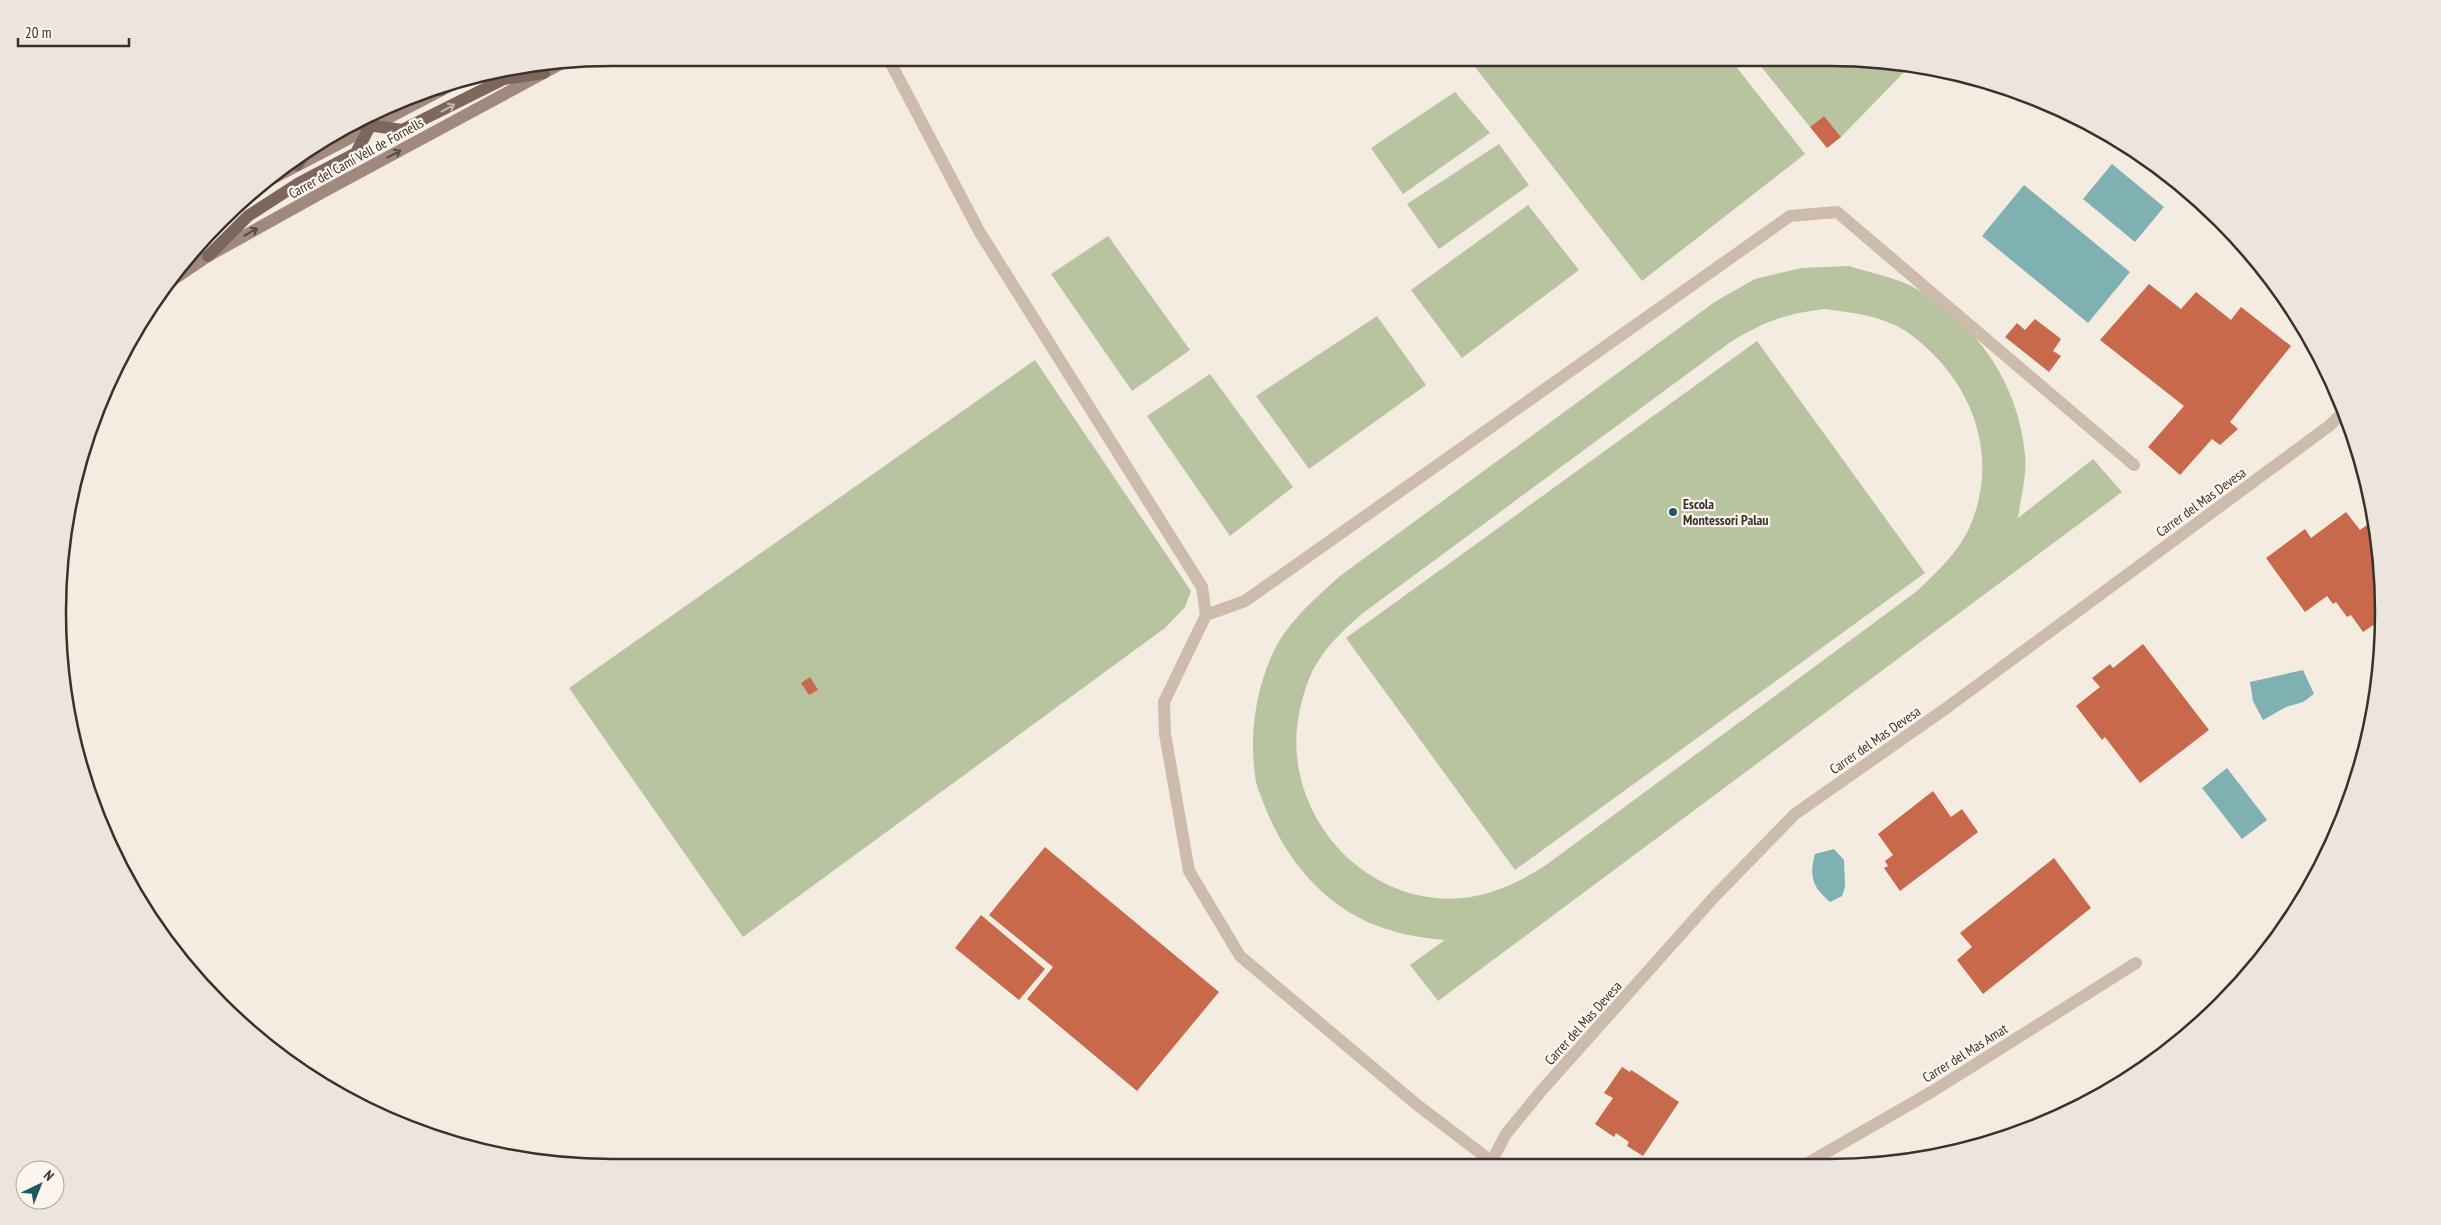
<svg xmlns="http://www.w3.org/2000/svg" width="2441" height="1225" font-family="'PT Sans Narrow',sans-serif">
<rect width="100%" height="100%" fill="#f4ebe1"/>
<path fill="#b8c4a0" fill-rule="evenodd" d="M1468 58 1730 59 1805 154 1642 281Z
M1755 59H1865L1910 66 1841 137 1824 116 1810 127Z
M1455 92 1490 133 1403 194 1371 148Z
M1499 144 1529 185 1439 249 1407 204Z
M1528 205 1579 270 1462 358 1411 290Z
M1108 236 1190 350 1132 391 1051 274Z
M1849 266C1867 272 1889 276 1907 284 1972 316 2019 382 2025 454 2027 475 2021 497 2018 518L2093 459 2122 492 1438 1001 1410 965 1445 940C1421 938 1398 934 1375 925 1323 905 1285 858 1265 807 1262 799 1258 790 1256 782 1248 736 1256 683 1278 643 1293 617 1318 596 1340 576L1716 301 1755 279 1801 268ZM1824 309C1847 312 1869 314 1890 323 1906 329 1921 342 1933 354 1978 399 1996 463 1971 524 1960 551 1937 572 1917 591L1546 865C1512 887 1477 902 1435 898 1344 888 1280 797 1300 709 1304 692 1309 674 1319 660 1331 641 1347 627 1363 613L1732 341C1766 321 1785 314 1824 309Z
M1377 316 1426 385 1309 469 1256 396Z
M1757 341 1925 573 1515 870 1346 638Z
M1035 360 1191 591 1185 607 1165 628 743 937 569 688Z
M1210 374 1293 487 1230 536 1147 416Z"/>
<path fill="#7fb0b2" d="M2112 164 2164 207 2135 242 2083 199Z
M2024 185 2130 272 2088 323 1982 236Z
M2303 670 2314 694 2303 702 2286 707 2263 720 2253 701 2250 682Z
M2227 768 2267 820 2242 839 2202 788Z
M1834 849 1844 860 1845 887 1842 896 1830 902C1812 887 1809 876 1815 854Z"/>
<path fill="#c8694b" d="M1824 116 1841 137 1827 148 1810 127Z
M2149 284 2181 309 2196 292 2231 320 2241 307 2291 346 2230 422 2238 429 2220 445 2212 439 2180 475 2148 447 2184 406 2100 340Z
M2035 319 2061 339 2053 351 2061 356 2049 372 2005 337 2017 323 2025 330Z
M2346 512 2360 530 2374 520 2379 540 2381 620 2363 632 2351 615 2347 617 2336 602 2333 604 2327 596 2305 612 2266 558 2305 529 2311 538Z
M2143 644 2209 730 2140 783 2105 737 2102 740 2076 706 2100 687 2092 678 2110 664 2113 668Z
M810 677 818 690 809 695 801 683Z
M1933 791 1951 817 1962 809 1978 832 1900 891 1884 868 1888 866 1885 861 1893 855 1878 834Z
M1045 847 1219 992 1137 1091 1027 999 1053 967 989 915Z
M2054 858 2091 908 1983 994 1957 960 1972 947 1960 933Z
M981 915 1045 969 1019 1000 955 948Z
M1622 1067 1630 1072 1631 1070 1636 1073 1679 1102 1643 1156 1627 1146 1629 1142 1616 1133 1614 1137 1595 1124 1613 1098 1604 1093Z"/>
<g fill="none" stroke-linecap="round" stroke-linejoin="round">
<path stroke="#cdbbac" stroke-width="12" d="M888 58 979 231 1202 587 1206 615 1164 702 1165 734 1189 871 1240 956 1416 1104 1491 1161
M1206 615 1245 601 1790 216 1837 212 2134 465"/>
<path stroke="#cdbbac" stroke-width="12" d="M1808 1163 1933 1091 2136 963
M1490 1164 1506 1134 1542 1090 1715 896 1795 814 1945 709 2329 426 2344 412"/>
<path stroke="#a18a7d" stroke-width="12" d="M262 184 461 80
M165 285 208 256 323 192 564 62"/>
<path stroke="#7d675c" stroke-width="12" d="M428 90H441
M354 123 402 130 504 79 544 73
M297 165 305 152
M208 256 248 216 299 183 356 153 370 126V116"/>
</g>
<defs><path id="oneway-shaft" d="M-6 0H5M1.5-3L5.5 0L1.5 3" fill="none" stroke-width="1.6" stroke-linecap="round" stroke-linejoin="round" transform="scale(1.25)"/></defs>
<use stroke="#c2b5ac" href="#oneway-shaft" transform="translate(448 108) rotate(-28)"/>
<g stroke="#544640">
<use href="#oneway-shaft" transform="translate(394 154) rotate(-28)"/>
<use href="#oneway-shaft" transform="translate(251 232) rotate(-29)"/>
</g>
<circle fill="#1f5a5e" stroke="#fbf5ee" stroke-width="2" cx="1673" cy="512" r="5"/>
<g text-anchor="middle" stroke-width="4.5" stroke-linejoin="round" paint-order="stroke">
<g font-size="14" fill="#3b302b" stroke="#fbf5ee">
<text transform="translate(356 158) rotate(-29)" y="5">Carrer del Camí Vell de Fornells</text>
<text transform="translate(2201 502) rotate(-36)" y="5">Carrer del Mas Devesa</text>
<text transform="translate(1875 740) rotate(-35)" y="5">Carrer del Mas Devesa</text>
<text transform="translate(1583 1023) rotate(-48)" y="5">Carrer del Mas Devesa</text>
<text transform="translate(1965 1053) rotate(-32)" y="5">Carrer del Mas Amat</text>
</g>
<g font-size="14" font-weight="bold" fill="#3b302b" stroke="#fbf5ee" text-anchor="start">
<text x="1683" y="509">Escola<tspan x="1683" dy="16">Montessori Palau</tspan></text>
</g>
</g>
<path d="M0 0H2441V1225H0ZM612 66H1829A546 546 0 0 1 2375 612V613A546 546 0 0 1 1829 1159H612A546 546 0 0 1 66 613V612A546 546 0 0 1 612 66Z" fill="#ece5de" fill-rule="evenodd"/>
<path fill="none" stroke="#3b302b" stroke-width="2.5" d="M612 66H1829A546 546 0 0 1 2375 612V613A546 546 0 0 1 1829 1159H612A546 546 0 0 1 66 613V612A546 546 0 0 1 612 66Z"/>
<g transform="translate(40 1185) rotate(43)"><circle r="24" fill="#fbf5ee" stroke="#aea6a0"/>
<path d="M0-4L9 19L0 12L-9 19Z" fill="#1f5a5e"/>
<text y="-8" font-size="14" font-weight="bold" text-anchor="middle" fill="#3b302b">N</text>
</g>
<path d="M18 38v8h111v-8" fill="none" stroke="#3b302b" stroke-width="2.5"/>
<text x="25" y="38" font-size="15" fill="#3b302b" stroke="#fbf5ee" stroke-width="4" paint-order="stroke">20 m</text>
</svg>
